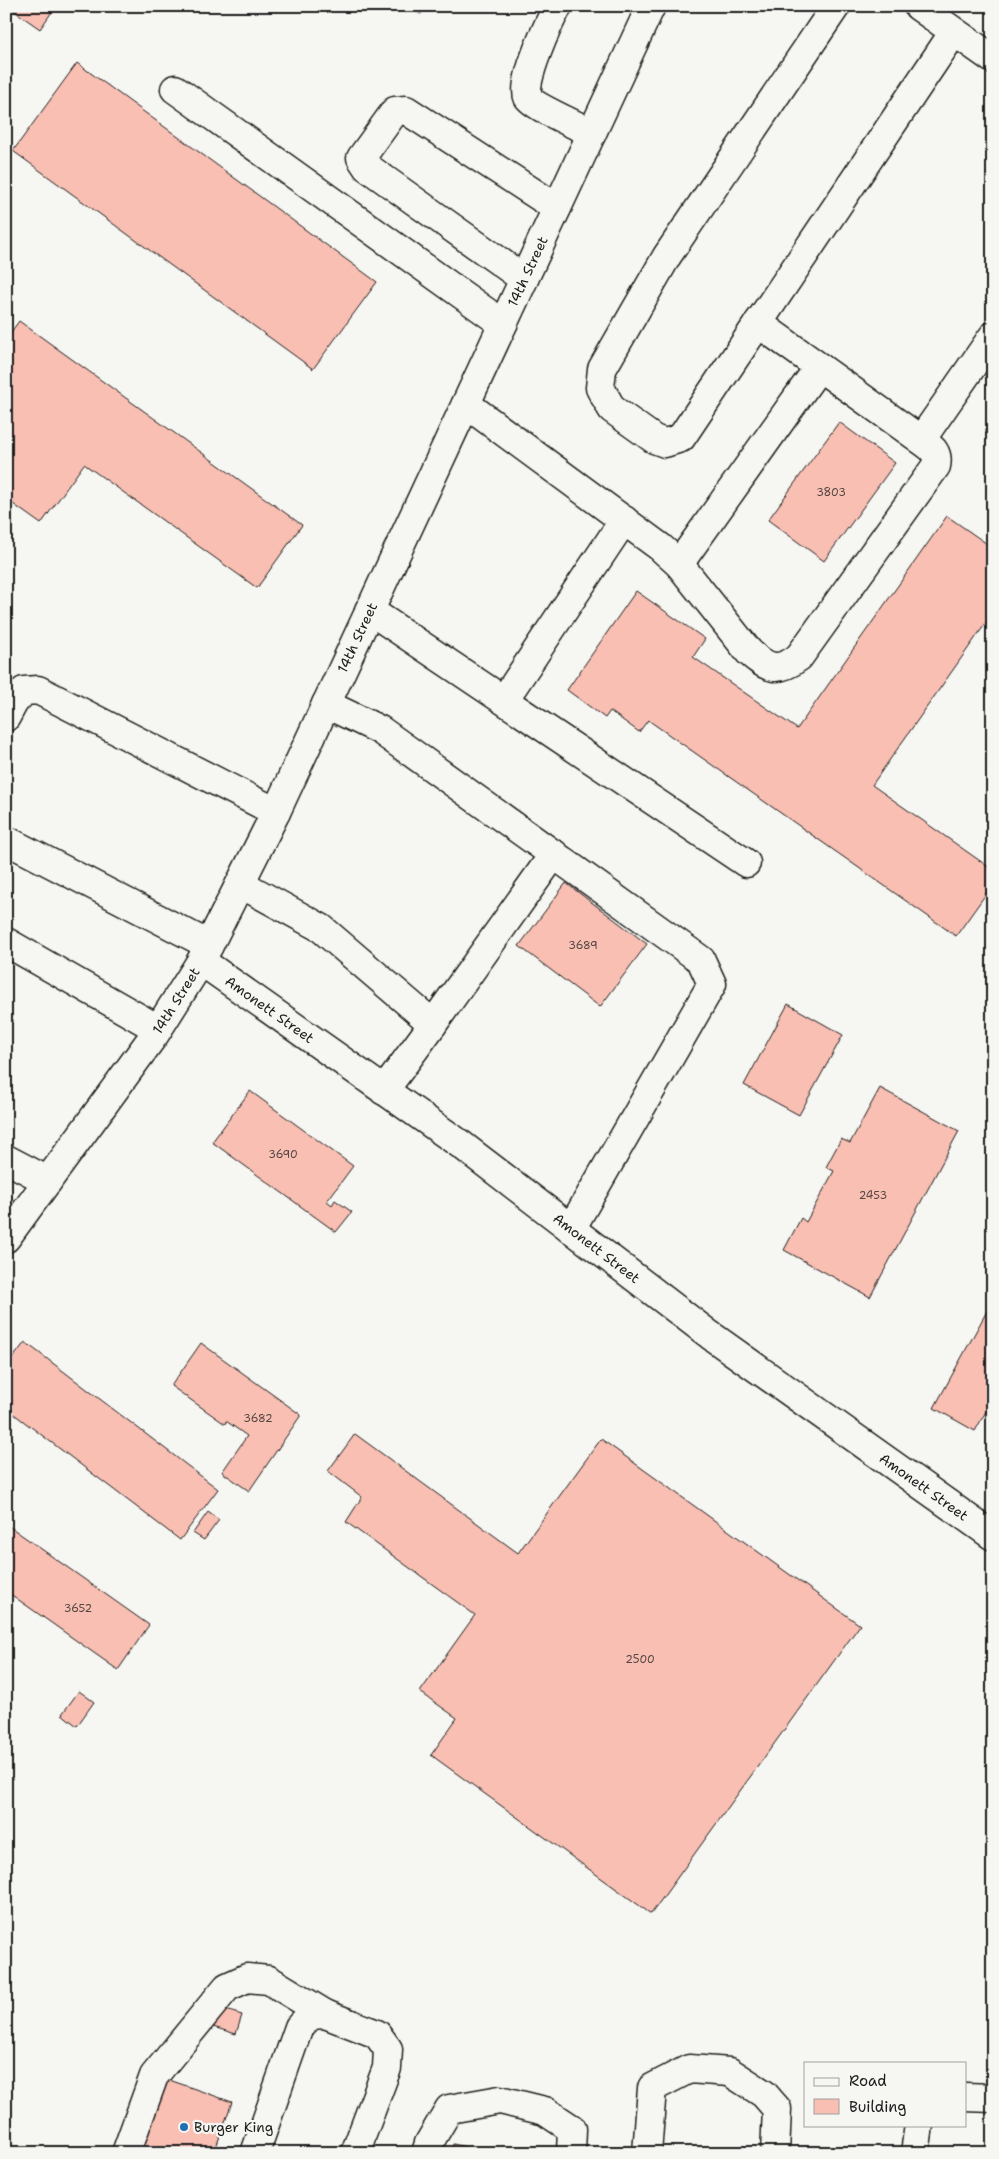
<svg xmlns="http://www.w3.org/2000/svg" width="999" height="2159" font-family="'Shantell Sans',sans-serif">
<rect width="100%" height="100%" fill="#f6f6f2"/>
<filter id="ink" filterUnits="userSpaceOnUse"><feTurbulence type="fractalNoise" baseFrequency=".02" numOctaves="2"/><feDisplacementMap in="SourceGraphic" scale="10" xChannelSelector="R" yChannelSelector="G"/><feConvolveMatrix kernelMatrix="1 2 1 2 8 2 1 2 1" color-interpolation-filters="sRGB"/></filter>
<g filter="url(#ink)">
<path fill="#f9bfb3" stroke="#1c1c1c" d="M7 6H56L40 29Z
M403 6H425L421 14Z
M77 63 377 282 313 369 13 151Z
M19 321 302 525 257 588 84 464 41 524 6 499V339Z
M839 422 895 463 824 561 768 520Z
M947 516 993 548V613L872 785 993 870V884L956 936 648 720 639 732 610 711 605 718 567 690 636 591 705 639 693 657 797 729Z
M566 883 647 944 600 1007 519 946Z
M788 1004 843 1035 799 1115 744 1085Z
M880 1088 959 1131 870 1297 784 1250 801 1218 806 1222 834 1171 826 1167 841 1139 850 1143Z
M250 1091 353 1166 327 1201 332 1205 335 1200 352 1212 336 1232 212 1142Z
M993 1300V1399L975 1431 934 1408Z
M25 1342 218 1489 180 1540 6 1408V1367Z
M201 1343 301 1415 249 1491 222 1472 247 1436 226 1421 225 1424 171 1386Z
M355 1434 518 1553 601 1439 860 1625 651 1914 431 1755 457 1718 420 1692 475 1615 346 1522 362 1497 328 1471Z
M208 1512 219 1520 204 1540 193 1533Z
M6 1524 149 1625 118 1670 6 1591Z
M79 1691 94 1702 77 1726 62 1714Z
M219 2008 242 2015 236 2034 213 2027Z
M161 2077 232 2102 214 2153H140Z
M453 2144 494 2153H451Z"/>
<g fill="none" stroke-linecap="round" stroke-linejoin="round">
<defs>
<g id="minor">
<path d="M558 6C549 22 521 82 528 97 533 106 580 127 592 133"/>
<path d="M836 6 667 256 602 369 600 388 612 409 654 439 665 443 681 438 954 32"/>
<path d="M918 6 993 59"/>
<path d="M175 89 503 324"/>
<path d="M524 279 367 167 361 158 395 111 406 110 557 208"/>
<path d="M758 323 921 440"/>
<path d="M466 404 660 547 679 564 749 652C768 669 778 673 799 657L936 466C939 452 932 448 921 440L993 336"/>
<path d="M679 564 819 367"/>
<path d="M369 610 746 863"/>
<path d="M504 700 624 520"/>
<path d="M326 704 380 730 701 960 712 984 571 1229"/>
<path d="M6 717 14 702 24 691 38 690 276 812"/>
<path d="M6 840 209 945"/>
<path d="M241 884 321 928 433 1024 554 854"/>
<path d="M6 942 158 1029"/>
<path id="s1" d="M201 961 463 1146 710 1335 993 1536"/>
<path d="M384 1091 433 1024"/>
<path d="M6 1159 48 1181"/>
<path id="s2" d="M6 1238 155 1034 201 961 276 812 651 6"/>
<path d="M965 2097 993 2098"/>
<path d="M126 2153 154 2076 227 1987 247 1978 269 1980 325 2014"/>
<path d="M255 2153 299 2027 311 2015 325 2014 377 2034 388 2049 387 2068 355 2153"/>
<path d="M426 2153 429 2143 449 2109 500 2100 545 2111 572 2129 571 2153"/>
<path d="M647 2153 652 2088 689 2069 730 2072 764 2094 777 2109 775 2153"/>
<path d="M915 2153 919 2125"/>
</g>
</defs>
<use href="#minor" stroke="#1c1c1c" stroke-width="31"/>
<use href="#minor" stroke="#f6f6f2" stroke-width="28"/>
</g>
</g>
<circle fill="#1f6fb2" stroke="#f6f6f2" stroke-width="2" cx="184" cy="2127" r="5"/>
<g text-anchor="middle" stroke-width="4.5" stroke-linejoin="round" paint-order="stroke">
<g font-size="11" fill="#534542">
<text x="831" y="496">3803</text>
<text x="583" y="949">3689</text>
<text x="283" y="1158">3690</text>
<text x="873" y="1199">2453</text>
<text x="258" y="1422">3682</text>
<text x="78" y="1612">3652</text>
<text x="640" y="1663">2500</text>
</g>
<g font-size="14" fill="#1c1c1c" stroke="#f6f6f2">
<text dy="5" stroke="none"><textPath href="#s2" startOffset="1102">14th Street</textPath></text>
<text dy="5" stroke="none"><textPath href="#s2" startOffset="698">14th Street</textPath></text>
<text dy="5" stroke="none"><textPath href="#s2" startOffset="292">14th Street</textPath></text>
<text dy="5" stroke="none"><textPath href="#s1" startOffset="84">Amonett Street</textPath></text>
<text dy="5" stroke="none"><textPath href="#s1" startOffset="489">Amonett Street</textPath></text>
<text dy="5" stroke="none"><textPath href="#s1" startOffset="894">Amonett Street</textPath></text>
</g>
<g font-size="14" fill="#1c1c1c" stroke="#f6f6f2" text-anchor="start">
<text x="194" y="2132">Burger King</text>
</g>
</g>
<rect width="999" height="2159" fill="none" stroke="#f6f6f2" stroke-width="25"/>
<rect x="12" y="12" width="974" height="2134" fill="none" stroke="#1c1c1c" stroke-width="2" filter="url(#ink)"/>
<rect x="804" y="2062" width="162" height="65" fill="#f6f6f2" stroke="#9f9f9c"/>
<rect x="814" y="2078" width="25" height="8" fill="#f6f6f2" stroke="#9f9f9c"/>
<text x="849" y="2086" font-size="15" fill="#1c1c1c">Road</text>
<rect x="814" y="2099" width="25" height="15" fill="#f9bfb3" stroke="#9f9f9c"/>
<text x="849" y="2112" font-size="15" fill="#1c1c1c">Building</text>
</svg>
